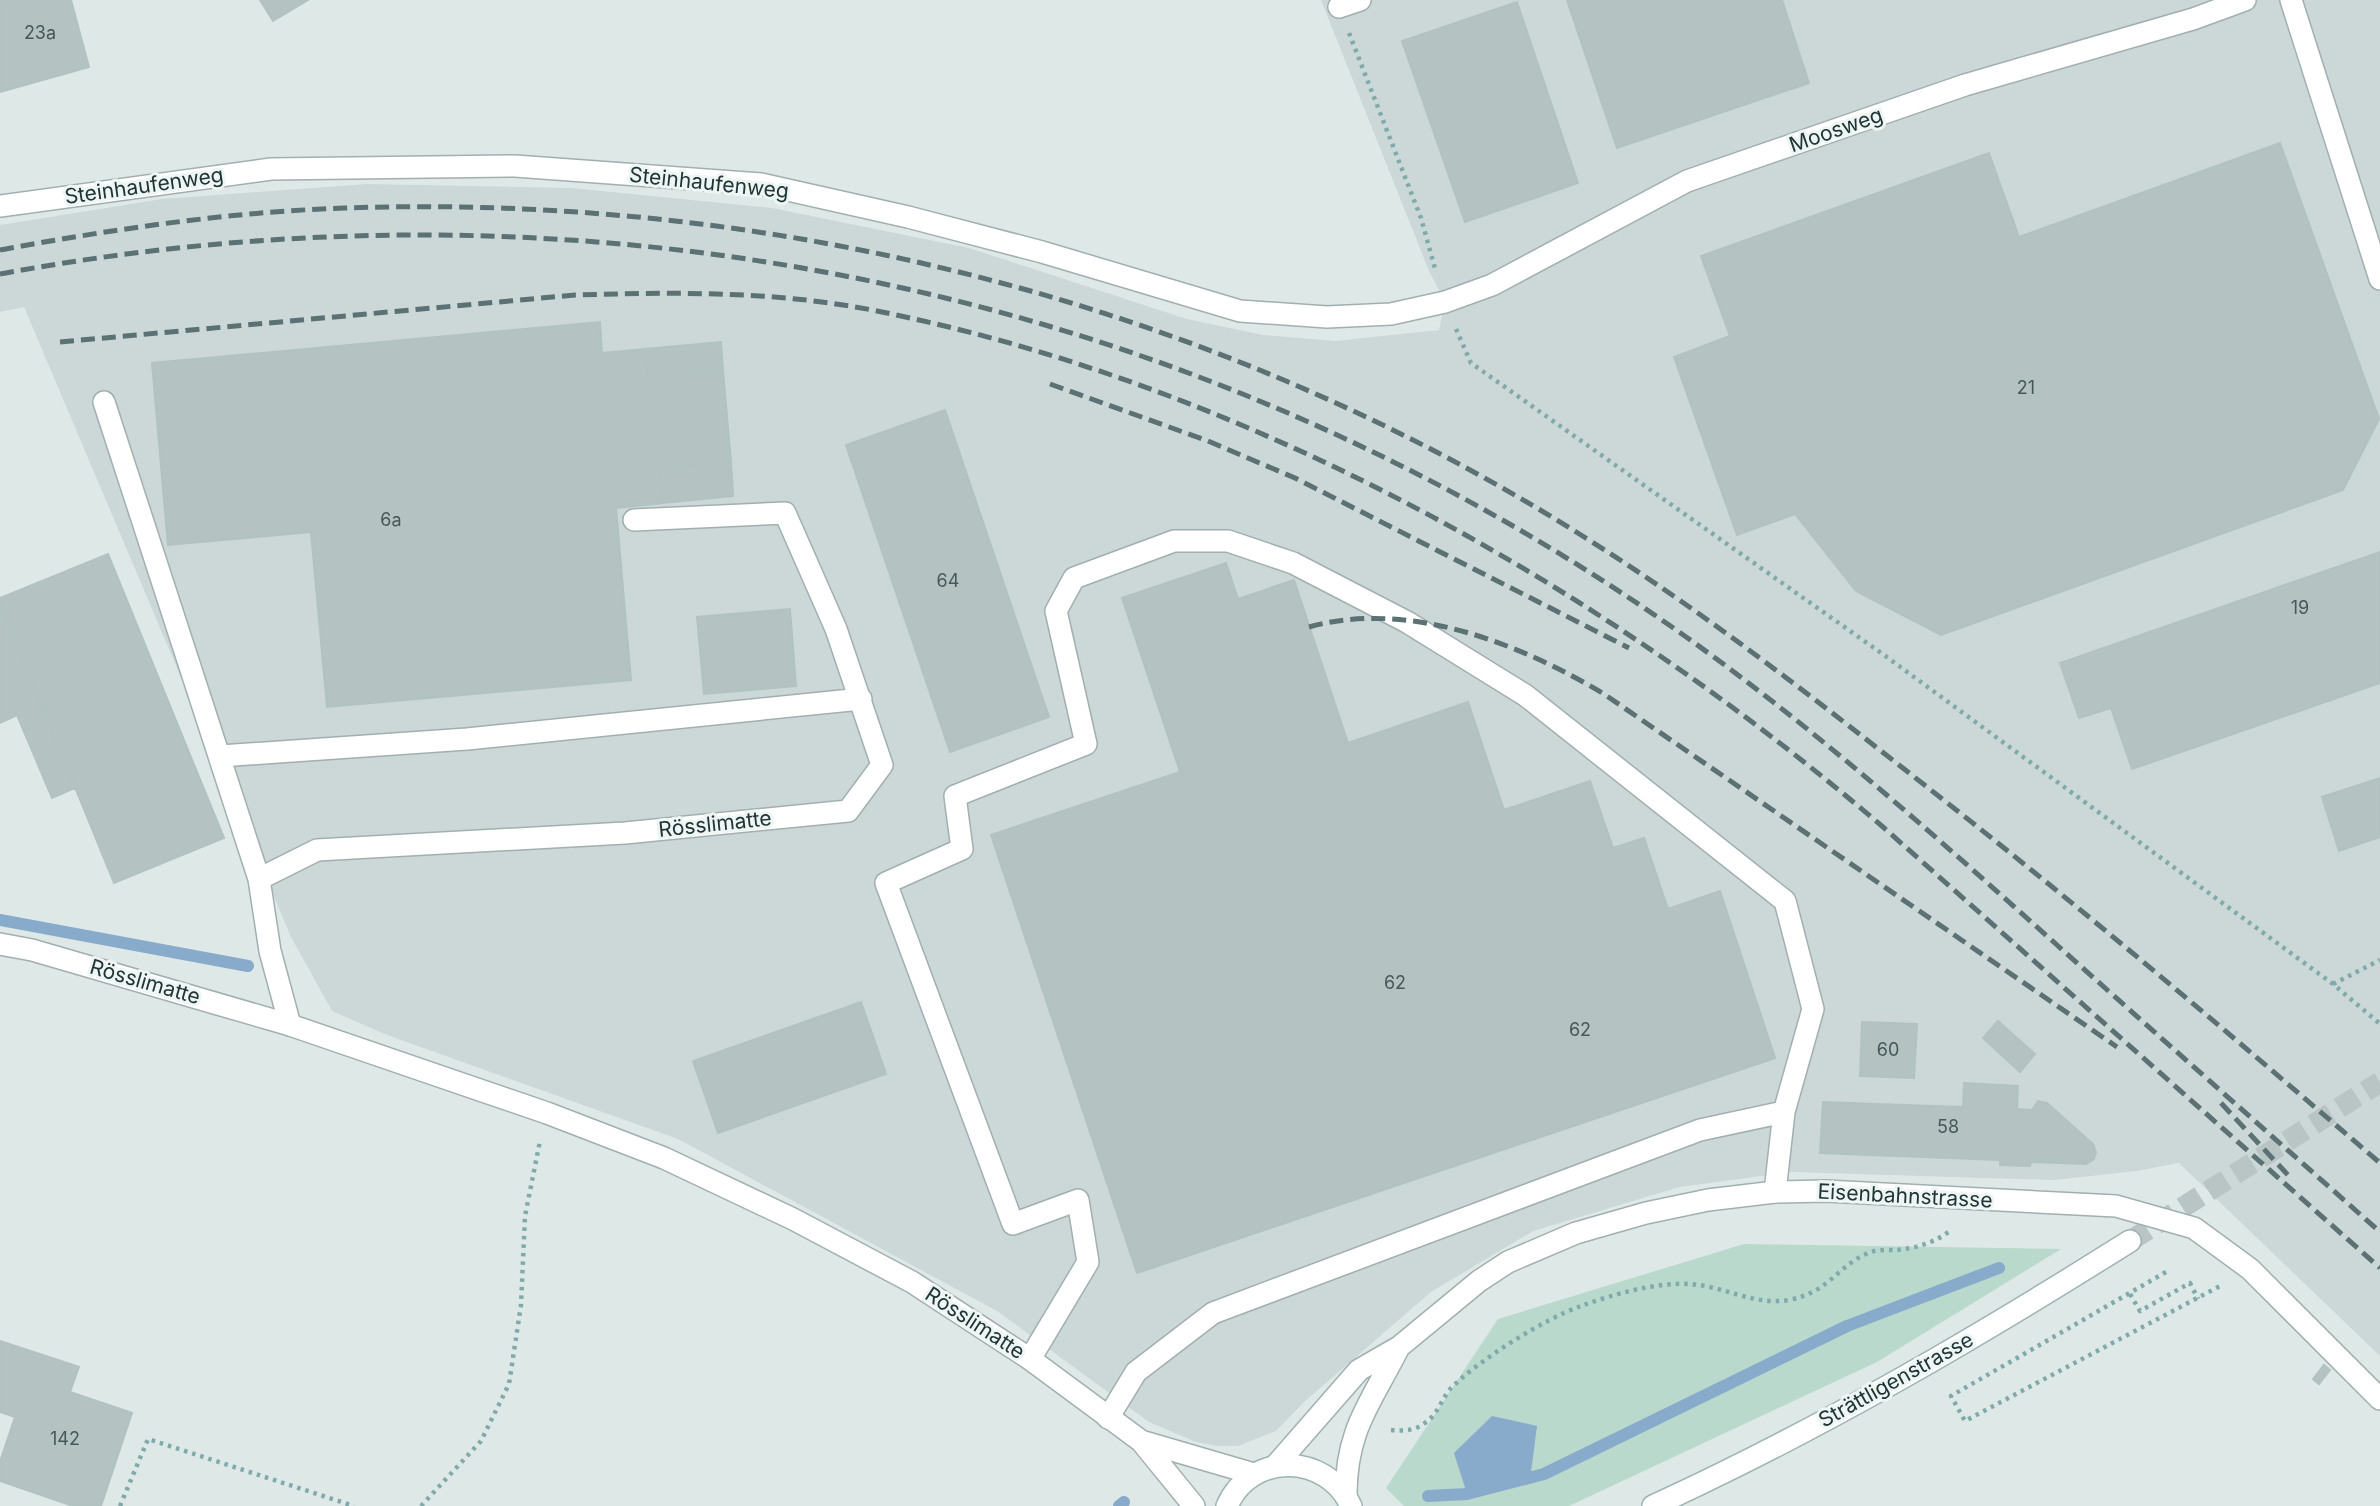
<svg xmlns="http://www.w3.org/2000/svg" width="2380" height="1506" font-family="Inter,sans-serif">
<rect width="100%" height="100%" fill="#dee9e7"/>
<path fill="#ccd8d7" d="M1321 0H2380V1356L2179 1163 2137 1171 2054 1180 1791 1172 1680 1187 1533 1231 1431 1292 1304 1402 1276 1431 1238 1446H1217L1196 1442 1149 1422 997 1311 678 1139 387 1035 332 1011 291 937 24 307 0 312V225L162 199 367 184 572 188 772 208 969 248 1187 319 1263 335 1335 341 1439 330 1445 302 1429 271Z"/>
<path fill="#b8d9cc" d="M1744 1244 2061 1249 1877 1362 1569 1506H1404L1386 1488 1498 1319Z"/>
<path fill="#88aacb" d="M1492 1416 1537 1426 1530 1479 1467 1494 1454 1453Z"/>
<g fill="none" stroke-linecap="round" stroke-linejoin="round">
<path stroke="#88aacb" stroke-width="12" d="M0 920 248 966
M1428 1496 1467 1494 1544 1474 1847 1326 1999 1268
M1119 1506 1124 1502"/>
</g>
<path fill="#b4c3c1" stroke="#b1c2c0" stroke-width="2" d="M0 0H71L89 67 0 92Z
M260 0H308L273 21Z
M1567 0H1782L1809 83 1617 148Z
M1517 2 1578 183 1465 222 1402 41Z
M2280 143 2379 419 2343 490 1941 635 1856 591 1795 514 1737 535 1674 357 1730 336 1701 256 1989 153 2019 237Z
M600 322 602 353 645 349 647 378 723 371 731 462 660 468 663 503 616 508 631 680 327 707 311 532 168 545 152 363Z
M721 342 723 371 647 378 645 349Z
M945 410 1049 717 950 752 846 445Z
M731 462 733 496 663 503 660 468Z
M2380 552V683L2132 769 2111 708 2079 718 2060 663Z
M108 554 224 838 114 883 0 603V598Z
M1226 563 1238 599 1294 580 1348 743 1468 702 1504 810 1590 781 1613 848 1644 838 1668 909 1720 891 1775 1058 1137 1273 991 835 1180 772 1122 598Z
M0 603 75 788 52 798 17 715 0 723Z
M790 609 796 686 704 694 697 617Z
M2380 778V837L2339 851 2322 797Z
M861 1002 886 1074 718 1133 693 1061Z
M1998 1021 2035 1054 2020 1072 1983 1038Z
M1862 1022 1917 1024 1914 1078 1860 1076Z
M1964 1083 2018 1086 2017 1109 2032 1110 2038 1101 2047 1103 2093 1144 2096 1152 2094 1159 2086 1164 2031 1162 2030 1166 2000 1165V1160L1820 1153 1823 1102 1963 1107Z
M0 1341 79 1367 70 1392 132 1413 101 1506H73L0 1481V1462L15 1417 0 1412Z
M2324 1365 2330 1370 2319 1384 2313 1379Z"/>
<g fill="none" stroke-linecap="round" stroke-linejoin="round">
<path stroke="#b8c5c4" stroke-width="21" stroke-dasharray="21 10" stroke-linecap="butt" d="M2130 1241 2380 1082"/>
<defs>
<path id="service" d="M104 402 259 879
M220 756 467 739 861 699
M290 1025 270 951 259 879 317 850 625 833 848 811 882 765 836 629 785 513 634 520
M1030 1359 1088 1262 1078 1200 1013 1224 886 883 962 849 955 796 1086 744 1056 611 1074 578 1174 541H1228L1293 563 1407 622 1525 695 1785 901 1813 1009 1784 1112 1775 1192
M1108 1418 1136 1372 1213 1313 1700 1130 1784 1112"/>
<path id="minor" d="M2291 0 2380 279
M1339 7 1360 0
M0 206 271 169 515 166 761 184 908 217 1042 252 1240 311 1327 317 1391 314 1445 302 1492 285 1687 181 1965 85 2193 19 2245 0
M0 944 32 950 290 1025 547 1113 664 1158 793 1219 912 1282 1030 1359 1141 1441 1194 1506
M1141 1441 1254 1474
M1276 1465 1359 1370 1399 1347 1479 1281 1508 1262 1576 1233 1646 1213 1708 1200 1775 1192 1826 1191 2116 1206 2194 1228 2250 1269 2380 1399
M1346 1495C1346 1429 1371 1403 1399 1347"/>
<path id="secondary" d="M1227 1506C1251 1451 1327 1453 1351 1506
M1653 1506C1819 1430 1976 1338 2130 1241"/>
</defs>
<use href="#service" stroke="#a2afaf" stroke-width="24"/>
<use href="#minor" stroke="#a2afaf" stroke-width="24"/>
<use href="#secondary" stroke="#9eb3b3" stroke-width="24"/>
<path stroke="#80a9aa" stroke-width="4.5" stroke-dasharray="3.5 5" stroke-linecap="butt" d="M1349 33 1421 218 1436 272
M1456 329 1471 363 1884 655 2333 984 2380 1024
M2333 984 2380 960
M2166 1272 1951 1396 1965 1421 2220 1286
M2130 1294 2140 1311 2190 1283 2198 1299
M1391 1430C1404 1431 1416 1431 1426 1422 1438 1414 1442 1398 1451 1388 1479 1360 1544 1319 1581 1306 1614 1294 1656 1282 1690 1284 1724 1286 1754 1306 1789 1300 1829 1292 1837 1267 1866 1254 1875 1249 1887 1250 1897 1250 1917 1248 1936 1242 1951 1230
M120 1506 148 1439 354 1506
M421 1506 481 1441 509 1384 521 1305 525 1216 540 1141"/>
<use href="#service" stroke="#fff" stroke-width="21"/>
<use href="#minor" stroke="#fff" stroke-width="21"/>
<use href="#secondary" stroke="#fff" stroke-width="21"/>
<path stroke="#5b7173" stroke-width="5" stroke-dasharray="14 7" stroke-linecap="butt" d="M0 250C114 229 229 212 345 208 777 193 1214 304 1581 535 1703 611 1815 699 1927 787 2082 908 2231 1035 2380 1163
M0 274C587 165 1181 285 1672 627 1808 722 1933 834 2057 945 2164 1041 2272 1136 2380 1232
M60 342 575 295C675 292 774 291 872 310 1242 383 1599 584 1883 827L2380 1268
M1050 384 1208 441 1295 478 1629 648
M1309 627C1408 599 1521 644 1604 694L2117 1047
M2221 1103 2288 1175"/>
</g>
<g text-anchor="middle" stroke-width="6" stroke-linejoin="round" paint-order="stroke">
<g font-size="18" fill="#46585a">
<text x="40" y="39">23a</text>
<text x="2026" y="394">21</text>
<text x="391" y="526">6a</text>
<text x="948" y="587">64</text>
<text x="2300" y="614">19</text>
<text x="1395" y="989">62</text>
<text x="1580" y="1036">62</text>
<text x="1888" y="1056">60</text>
<text x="1948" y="1133">58</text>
<text x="65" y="1445">142</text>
</g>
<g font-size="21" fill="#213537" stroke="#eef6f4">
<text transform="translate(1836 130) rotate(-19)" y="7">Moosweg</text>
<text transform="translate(709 183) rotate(6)" y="7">Steinhaufenweg</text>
<text transform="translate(144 186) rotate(-8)" y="7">Steinhaufenweg</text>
<text transform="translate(715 824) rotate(-6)" y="7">Rösslimatte</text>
<text transform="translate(145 982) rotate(16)" y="7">Rösslimatte</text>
<text transform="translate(1905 1196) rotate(3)" y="7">Eisenbahnstrasse</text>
<text transform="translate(975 1323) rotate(33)" y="7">Rösslimatte</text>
<text transform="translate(1896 1380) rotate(-29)" y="7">Strättligenstrasse</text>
</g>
</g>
</svg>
